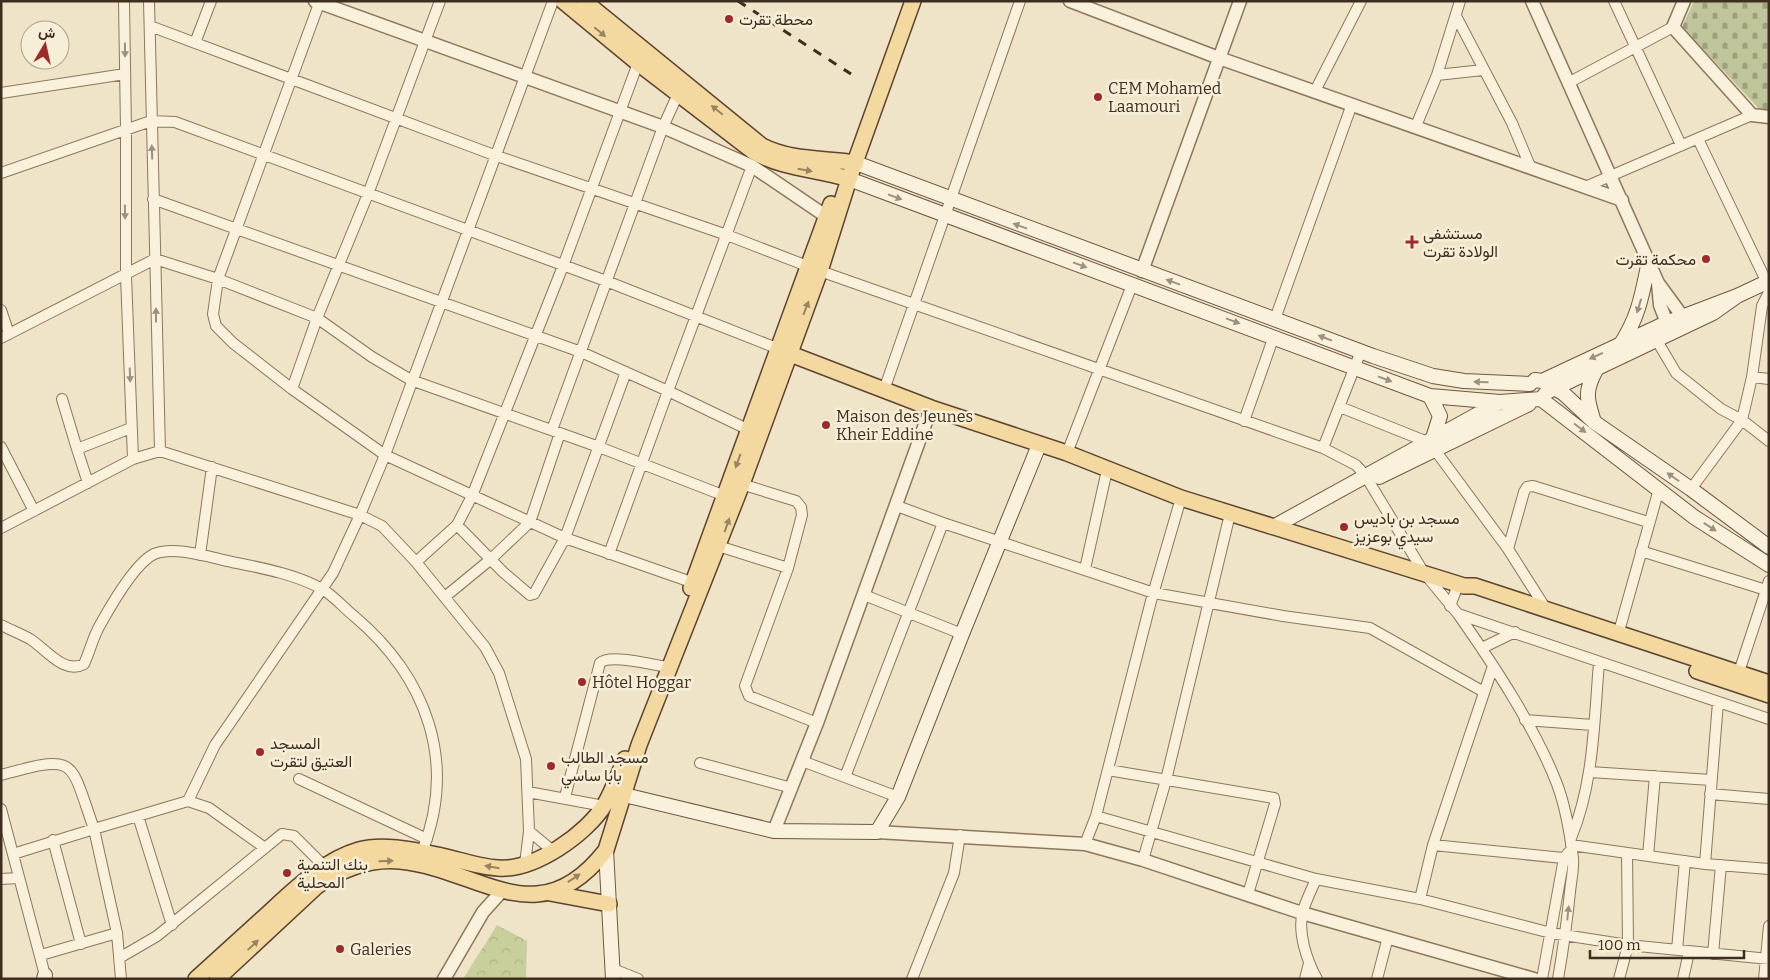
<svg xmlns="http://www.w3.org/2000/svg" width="1770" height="980" font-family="Bitter,Vazirmatn,serif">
<defs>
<pattern id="cemetery-stones" width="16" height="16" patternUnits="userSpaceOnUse" patternTransform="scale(1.25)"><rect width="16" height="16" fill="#bfc49a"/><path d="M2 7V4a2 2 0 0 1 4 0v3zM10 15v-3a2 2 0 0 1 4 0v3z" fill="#9ca07d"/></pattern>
<pattern id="park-crowns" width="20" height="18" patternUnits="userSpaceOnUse" patternTransform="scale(1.25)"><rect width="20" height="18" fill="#c9cf9b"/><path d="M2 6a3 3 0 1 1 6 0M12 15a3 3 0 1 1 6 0" fill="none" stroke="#aeb285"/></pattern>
</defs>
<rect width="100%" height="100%" fill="#f0e4c8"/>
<path fill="url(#cemetery-stones)" d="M1694 1H1769V114H1764L1682 27Z"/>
<path fill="url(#park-crowns)" d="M497 925 527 941 526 979H463Z"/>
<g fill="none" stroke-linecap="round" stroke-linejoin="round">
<defs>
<path id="minor" d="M124 1 126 130V276L133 459
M149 1 160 451
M320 1 218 279 213 314 216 326 233 343 292 389 385 455 565 538 694 583
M1614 1 1681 145
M1456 16 1512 123 1530 166
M150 26 494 155 727 235 820 271 1323 448 1356 465 1365 475 1424 573 1458 614 1769 719
M195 43 211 1
M1437 75 1483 70
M1568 83 1673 27
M1315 91 1361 1
M1 93 125 74
M1416 126 1437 75 1460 1
M1698 139 1769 287
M1 173 151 121 175 122 606 281 779 349
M1585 187 1752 115
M153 199 581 352 668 391 752 166
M1769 292 1762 306 1752 377 1742 420 1769 441
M1 310 9 334
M1275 319 1352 104
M1653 334 1676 373 1721 409 1742 420 1691 489
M1 338 155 259 218 279 317 318 372 357 411 380 599 447 725 496
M1752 377 1769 379
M292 389 317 318 368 194 440 1
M884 390 1020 1
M62 399 77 449
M1340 407 1425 441 1435 450 1508 549 1546 609
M1244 421 1274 336
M552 430 663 127 678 94
M1 447 34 511
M1323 448 1361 351
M1067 453 1132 285
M88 483 77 449 131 428
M738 483 796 501 801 507 802 515 788 568
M897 506 943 523 1154 593 1283 616 1370 628 1484 692
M457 525 503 572 530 595 534 594 565 538 626 372
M1 528 133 459 160 451 360 515 382 526 416 562 485 647 499 673 526 759 529 831 525 864
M712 544 788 568 745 686 749 696 817 723
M1508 549 1524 492 1527 487 1533 486 1648 522
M1641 551 1766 590
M609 554 668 391 749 430
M200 555 212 467
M416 562 457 525 472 496 563 266 638 63
M1085 569 1107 470
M864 595 962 634
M446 596 491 559 530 522 560 433
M1450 606 1458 585
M1458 614C1493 664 1535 727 1557 784 1566 808 1570 833 1573 858 1574 869 1571 881 1570 892 1567 922 1563 950 1558 979
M1 625C11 630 21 634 30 639 46 649 64 675 84 664 90 651 93 637 100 625 110 607 135 563 154 554 174 545 212 558 232 562 262 568 295 574 322 589 334 596 344 608 354 616 426 677 458 761 422 852
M1618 635 1659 489
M1482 648 1515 632
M1737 678 1769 581
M1525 720 1593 725
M802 761 898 797
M700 763 792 788
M1108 770 1274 798 1275 804 1248 894
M1590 772 1711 780
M1 775C78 754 69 758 94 829L13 854
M845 777 943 523
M299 779 427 839
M528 792 604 806
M1710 794 1769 799
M565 797 600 663C610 654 649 664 662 666
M188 801 209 808 265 848
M1 809 46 979
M138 816 172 925
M1096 816 1316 879
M529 831 553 851
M1571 838C1594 783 1594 721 1599 663
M53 840 81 944
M1085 844 1096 816 1151 601 1181 498
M1433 845 1573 859
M1571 845 1705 864 1769 869
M1648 856 1655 776
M1143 860 1166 780 1230 514
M1705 864 1718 702
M1 879 18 878
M1420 899 1433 845 1493 666
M1677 950 1685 861
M1713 954 1721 865
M41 955 117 933
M121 957 157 936 282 834 294 836 324 866
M613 969 638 979
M121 979 117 933 94 829 188 801 215 745 333 573 360 515 385 455 553 1
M912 979 954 873 960 835
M1305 979 1309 963
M1317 979C1307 961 1297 932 1303 911 1306 900 1312 889 1316 879L1420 899 1551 933 1628 945 1769 959
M1377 979 1388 937
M1542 979 1564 858 1569 852
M1619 979 1628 945 1627 853
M1683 979 1689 952
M1764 979 1769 926"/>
<path id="tertiary" d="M315 1 663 127 752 166 833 221
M1070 1 1219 58 1622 200
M1532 1 1658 283 1688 324
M1684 1 1673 27 1752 115 1769 117
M1142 271 1240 1
M1658 283 1660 305 1670 331
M774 831 817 723 931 408
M877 832 1085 844 1143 860 1302 913 1534 979
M444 979 483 912 502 891"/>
<path id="secondary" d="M856 163 1373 356 1433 376 1464 381 1530 384
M849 179 1430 396 1500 402 1541 399 1547 392 1713 313 1737 296
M1619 347C1639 317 1642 295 1649 261
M1535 380 1542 381 1666 323 1737 296 1769 281
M1542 381 1563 393 1594 422 1691 489 1769 547
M1430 396 1440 416 1433 438
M1541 399 1694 517 1769 565
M1594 422C1587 399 1584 392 1596 370
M1379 477 1529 404
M1273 527 1500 402
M612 792 774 831 877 832 898 797 962 634 1039 445
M606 850 613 979
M44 979 45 975"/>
<path id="primary" d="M563 1 638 63 754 152C784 169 817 169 849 179
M584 1 762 146C791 161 825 158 856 163
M780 350 931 408 1067 453 1181 498 1464 586H1475L1769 683
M691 588 831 204
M1697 671 1769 695
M550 893 609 904
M196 979C218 959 239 940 261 920 290 894 321 861 359 850 384 843 417 851 442 856 460 860 479 867 498 868 534 871 587 834 605 804 613 790 619 774 625 759
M217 979 317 886C342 869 369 858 400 861 480 869 538 938 606 850L639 745 742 484 820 271 849 179 913 1"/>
</defs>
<use href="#minor" stroke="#8d765c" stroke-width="12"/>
<use href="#tertiary" stroke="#8d765c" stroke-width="15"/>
<use href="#secondary" stroke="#6f573f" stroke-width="16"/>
<use href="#primary" stroke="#5b4430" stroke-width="18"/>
<use href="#minor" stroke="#faf1dc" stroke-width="10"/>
<use href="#tertiary" stroke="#faf1dc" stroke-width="12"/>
<use href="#secondary" stroke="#faf1dc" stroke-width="14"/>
<use href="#primary" stroke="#f3d9a0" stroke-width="15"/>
<path stroke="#3d2e20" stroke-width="3" stroke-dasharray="9 9" stroke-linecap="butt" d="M738 1 851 74"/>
</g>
<defs><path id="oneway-solid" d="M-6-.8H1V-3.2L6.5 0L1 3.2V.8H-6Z" transform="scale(1.25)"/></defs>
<g fill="#988460">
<use href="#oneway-solid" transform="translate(600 32) rotate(40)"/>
<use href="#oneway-solid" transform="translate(717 110) rotate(-141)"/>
<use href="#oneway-solid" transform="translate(805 170) rotate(10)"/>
<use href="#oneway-solid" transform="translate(806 308) rotate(-69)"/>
<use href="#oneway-solid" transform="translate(738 461) rotate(110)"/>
<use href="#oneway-solid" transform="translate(727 525) rotate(-70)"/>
<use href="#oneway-solid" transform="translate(386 861) rotate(-2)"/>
<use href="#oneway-solid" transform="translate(492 867) rotate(-170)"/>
<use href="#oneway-solid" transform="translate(574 878) rotate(-34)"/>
<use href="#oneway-solid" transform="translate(253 945) rotate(-43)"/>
</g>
<g fill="#9c907e">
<use href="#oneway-solid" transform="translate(125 50) rotate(89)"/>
<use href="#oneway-solid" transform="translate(152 152) rotate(-92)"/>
<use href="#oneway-solid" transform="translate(895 197) rotate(20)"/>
<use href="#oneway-solid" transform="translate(125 212) rotate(89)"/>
<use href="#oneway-solid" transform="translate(1020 226) rotate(-160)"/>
<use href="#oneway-solid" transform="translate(1080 265) rotate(20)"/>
<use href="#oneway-solid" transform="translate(1173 282) rotate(-160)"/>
<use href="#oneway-solid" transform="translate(1639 306) rotate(107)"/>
<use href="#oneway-solid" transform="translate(156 315) rotate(-90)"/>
<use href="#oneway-solid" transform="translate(1233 321) rotate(20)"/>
<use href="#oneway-solid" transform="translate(1325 338) rotate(-159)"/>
<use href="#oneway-solid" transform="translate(1596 356) rotate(156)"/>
<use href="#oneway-solid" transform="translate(130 375) rotate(88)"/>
<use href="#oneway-solid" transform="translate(1385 379) rotate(21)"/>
<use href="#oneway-solid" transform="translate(1481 382) rotate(-178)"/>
<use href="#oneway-solid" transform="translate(1580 428) rotate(37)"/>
<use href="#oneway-solid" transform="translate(1673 477) rotate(-145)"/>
<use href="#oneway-solid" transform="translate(1710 527) rotate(33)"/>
<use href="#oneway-solid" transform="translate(1568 913) rotate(-84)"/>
</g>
<g fill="#9e2a2b" stroke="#f7eed8" stroke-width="2">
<circle cx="729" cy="19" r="5"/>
<circle cx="1098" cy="97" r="5"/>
<path d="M1409.5 234.5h5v5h5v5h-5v5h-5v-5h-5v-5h5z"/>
<circle cx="1706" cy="259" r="5"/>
<circle cx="826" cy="425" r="5"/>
<circle cx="1344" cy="527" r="5"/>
<circle cx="582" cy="682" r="5"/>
<circle cx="260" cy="752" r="5"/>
<circle cx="551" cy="766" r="5"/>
<circle cx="287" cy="873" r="5"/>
<circle cx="340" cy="949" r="5"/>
</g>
<g text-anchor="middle" stroke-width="5" stroke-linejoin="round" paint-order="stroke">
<g font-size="16" fill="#3d2e20" stroke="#f7eed8" text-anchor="start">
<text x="739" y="25">محطة تقرت</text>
<text x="1108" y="94">CEM Mohamed<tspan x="1108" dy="18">Laamouri</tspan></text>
<text x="1423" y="239">مستشفى<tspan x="1423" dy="18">الولادة تقرت</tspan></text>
<text x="1696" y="265" text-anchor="end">محكمة تقرت</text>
<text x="836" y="422">Maison des Jeunes<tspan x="836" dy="18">Kheir Eddine</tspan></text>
<text x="1354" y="524">مسجد بن باديس<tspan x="1354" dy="18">سيدي بوعزيز</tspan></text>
<text x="592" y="688">Hôtel Hoggar</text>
<text x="270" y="749">المسجد<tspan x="270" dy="18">العتيق لتقرت</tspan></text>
<text x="561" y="763">مسجد الطالب<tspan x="561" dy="18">بابا ساسي</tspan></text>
<text x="297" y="870">بنك التنمية<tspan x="297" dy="18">المحلية</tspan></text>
<text x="350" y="955">Galeries</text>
</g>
</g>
<rect width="1770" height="980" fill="none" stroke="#3d2e20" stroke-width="5"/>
<g transform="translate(45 45) rotate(9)"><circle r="24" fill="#f7eed8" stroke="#ada18e"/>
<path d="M0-4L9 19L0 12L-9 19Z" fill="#9e2a2b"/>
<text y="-8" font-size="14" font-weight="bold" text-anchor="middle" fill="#3d2e20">ش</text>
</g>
<path d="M1590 950v8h154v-8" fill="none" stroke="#3d2e20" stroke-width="2.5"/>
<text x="1598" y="950" font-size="15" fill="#3d2e20" stroke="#f7eed8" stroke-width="4" paint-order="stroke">100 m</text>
</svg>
